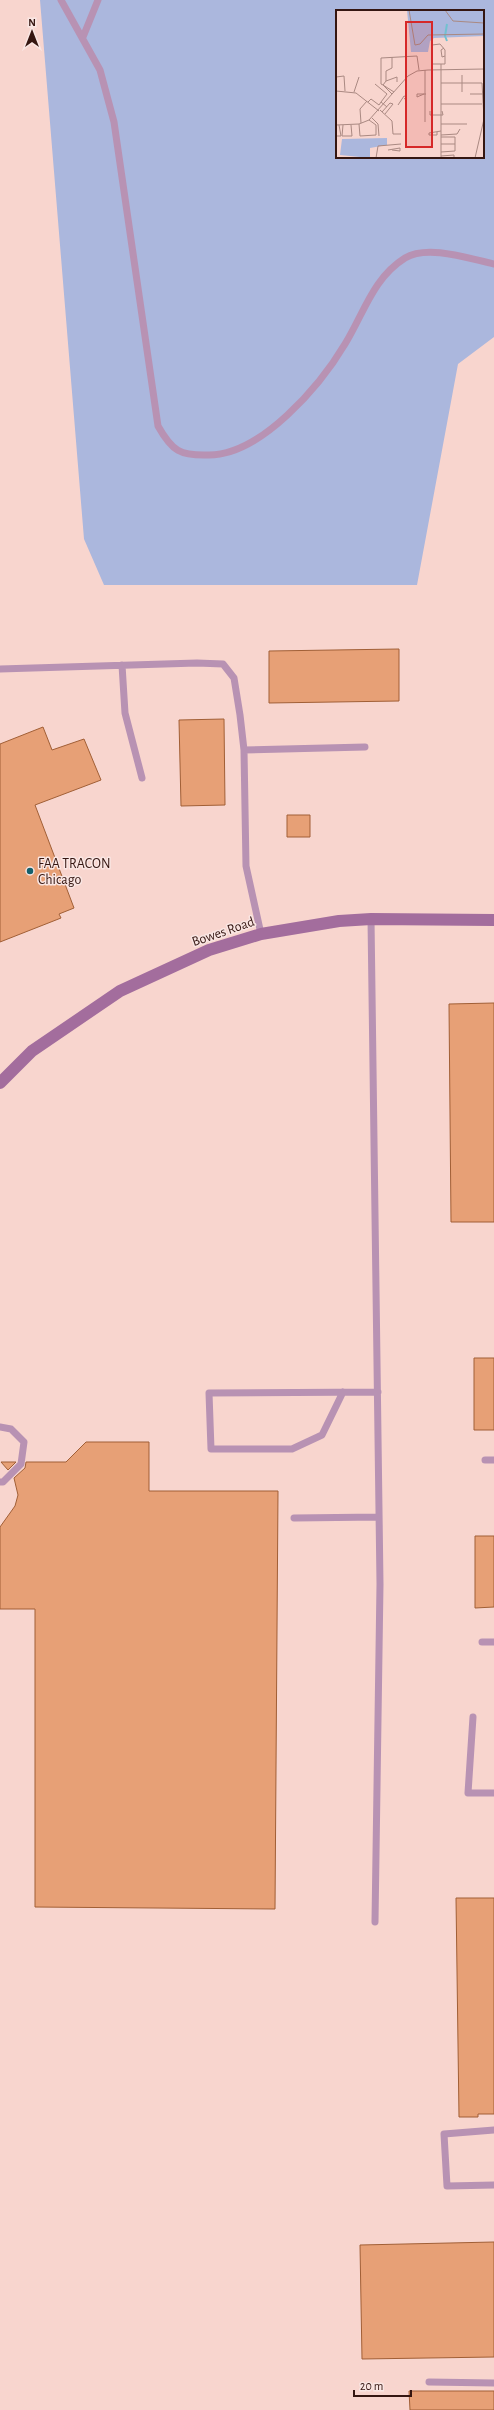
<svg xmlns="http://www.w3.org/2000/svg" width="494" height="2410" font-family="'Alegreya Sans',sans-serif">
<rect width="100%" height="100%" fill="#f8d5ce"/>
<path fill="#abb7dd" fill-rule="evenodd" d="M40 0H494V337L458 364 417 585H104L84 539ZM337 11H483V157H337Z"/>
<path fill="#e7a076" stroke="#a15f36" d="M399 649V701L269 703V651Z
M224 719 225 805 181 806 179 720Z
M43 727 52 750 84 739 101 780 35 805 74 908 59 914 61 918 0 942V744Z
M287 815H310V837H287Z
M494 1003V1222H451L449 1004Z
M474 1358H494V1430H474Z
M86 1442H149V1491H278L275 1909 35 1907V1609H0V1527L15 1506 18 1495 14 1478 25 1468 26 1462H66Z
M1 1462H16L8 1470Z
M475 1536H494V1607L475 1608Z
M456 1898H494V2114H478V2117H459Z
M494 2242V2357L362 2359 360 2245Z
M409 2391H494V2410H410Z"/>
<g fill="none" stroke-linecap="round" stroke-linejoin="round">
<path stroke="#b892b3" stroke-width="7" d="M61 0 100 70 114 122 158 426C172 451 180 456 209 455 261 455 320 386 345 344 364 313 373 278 405 258 428 244 470 259 494 264
M83 37 98 0
M122 665 125 713 142 778
M0 669 197 663 223 664 234 678 240 715 244 750 246 866 261 934
M244 750 365 747
M371 919 380 1584 375 1922
M343 1392 322 1435 292 1449H211L209 1393 378 1392
M0 1427 11 1429 24 1442 21 1464 3 1482H0
M485 1460H494
M294 1518 379 1517
M482 1642H494
M473 1717 468 1793H494
M494 2130 444 2134 447 2186 494 2185
M429 2382 494 2383"/>
<path stroke="#a36d9d" stroke-width="12" d="M0 1083 32 1051 120 991 209 950 261 934 339 921 371 919 494 920"/>
</g>
<circle fill="#14606c" stroke="#f9e6e3" stroke-width="1.5" cx="30" cy="871" r="4"/>
<g text-anchor="middle" stroke-width="3" stroke-linejoin="round" paint-order="stroke">
<g font-size="14" fill="#351611" stroke="#f9e6e3" text-anchor="start">
<text x="38" y="868">FAA TRACON<tspan x="38" dy="16">Chicago</tspan></text>
</g>
<g font-size="14" fill="#351611" stroke="#f9e6e3">
<text transform="translate(223 931) rotate(-19)" y="5">Bowes Road</text>
</g>
</g>
<g transform="translate(336 10)">
<rect width="148" height="148" fill="#f8d5ce"/>
<path d="M71 0H148V26L98 28 94 31 92 42H75ZM51 128V135L34 138V148L4 145 6 129Z" fill="#abb7dd"/>
<path fill="none" stroke="#71c1d0" stroke-width="2" d="M111 14 109 26 111 31"/>
<path fill="none" stroke="#aa8982" stroke-width="1" d="M73 0 79 35 84 34 92 25 148 24M109 0 117 11 148 13M108 38 105 40 106 47 109 46M105 54H96V35L104 34 109 40V54H105V148M89 60V112M92 60 148 59M0 67 8 66 9 81M50 71V61L56 58V47M61 72V67L50 71 47 75 45 74V48L81 46 83 60M105 73H146L148 108M39 74 51 84 45 92M47 75 58 82M47 75 56 84M0 81 20 83 43 101M18 82 23 67M126 82V65M88 84 81 87V84H90M134 84H147M32 92 35 89 43 95 45 92 51 97M105 94H146M62 95 68 86 71 87 68 89M44 100 56 111 57 124H65M94 101V105H107L106 101M46 102 54 93 57 94 49 104M36 108 42 114 43 126M25 113 24 99 31 91M23 114 24 126 40 125V115L33 110M105 114H131M0 115 23 114 33 110 72 66 81 61 92 60M7 115 6 126H16L15 115M93 123V125H101V122M93 123 105 121M105 125 121 124 124 119M0 126H5L3 115M105 127H119V134H105M52 140 64 138V141L56 140M105 142 119 141V134M105 146 118 145V148M40 148 42 136 65 134M139 148 148 109"/>
<path fill="#d62828" fill-opacity="0.15" stroke="#d62828" stroke-width="2" d="M70 12H96V137H70Z"/>
<rect width="148" height="148" fill="none" stroke="#351611" stroke-width="2"/>
</g>
<g transform="translate(32 32)" stroke="#f9e6e3" stroke-width="3" paint-order="stroke">
<path d="M0-3L7 15L0 10L-7 15Z" fill="#351611"/>
<text y="-6" font-size="11" font-weight="bold" text-anchor="middle" fill="#351611">N</text>
</g>
<path d="M354 2390v6h57v-6" fill="none" stroke="#351611" stroke-width="2"/>
<text x="360" y="2390" font-size="12" fill="#351611" stroke="#f9e6e3" stroke-width="3" paint-order="stroke">20 m</text>
</svg>
